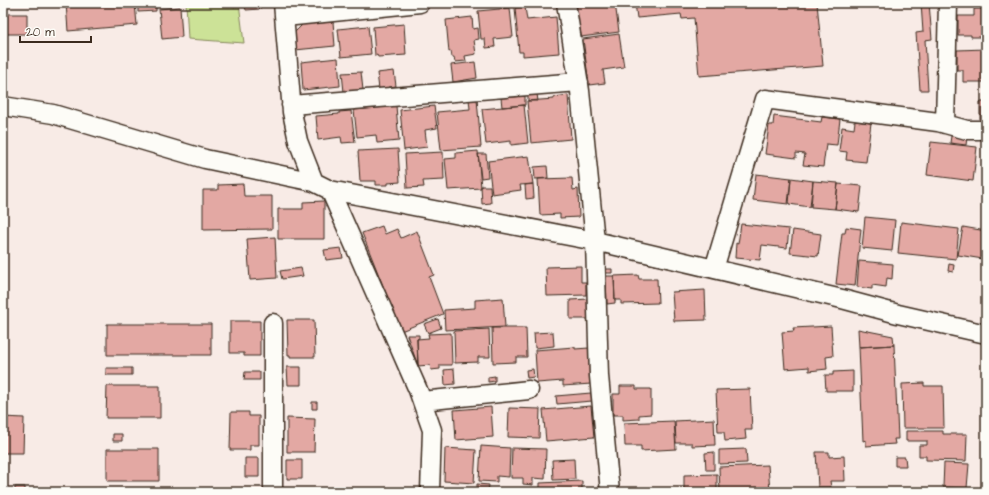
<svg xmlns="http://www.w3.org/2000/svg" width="989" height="495" font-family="'Architects Daughter',sans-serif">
<rect width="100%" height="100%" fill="#f8ebe6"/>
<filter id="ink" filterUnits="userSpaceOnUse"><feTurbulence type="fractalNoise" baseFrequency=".025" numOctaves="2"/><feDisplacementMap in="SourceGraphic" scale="8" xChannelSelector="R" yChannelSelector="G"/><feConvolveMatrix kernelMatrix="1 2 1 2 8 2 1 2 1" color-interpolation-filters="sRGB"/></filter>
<g filter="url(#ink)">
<path fill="#cce297" stroke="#84865a" d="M186 3H239L244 43 188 39Z"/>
<path fill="#e3a8a3" stroke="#3b2a1e" d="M66 3H135L137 25 68 31Z
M138 3H156V11L138 12Z
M232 3H267V4L260 5V9L246 10 245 6 232 7Z
M574 3H615L619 32 581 37 580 28H578Z
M635 3H817L823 66 699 76 694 18 682 19 681 14 637 18Z
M921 3H929L932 39 925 40 928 90H920L916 33 923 32Z
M180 7 182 37 162 39 159 9Z
M525 7 527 20 556 17 559 53 523 56V52H519L515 8Z
M510 8 513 37 494 39 495 47 486 48 485 39H481L478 11Z
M974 9H986V37H971V35H958V16H974Z
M3 14H27V34H3Z
M472 17 473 29 478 28 479 39 474 40 476 54 465 56 466 61 455 62 454 57H452L451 51 449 52 446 20Z
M333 22 335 46 295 50 294 33 303 24Z
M404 24 406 55 378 57 377 55 375 56 373 27Z
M368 26 371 54 341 57 338 29Z
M619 34 624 67 603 70 605 83 589 85 583 39Z
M986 49V121H980V102H986L985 82H963V70H957V50Z
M338 58 340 86 303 90 301 62Z
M475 62 477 78 453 82 451 65Z
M394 71 396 86 379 89 377 73Z
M361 72 363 90 344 92 342 73Z
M537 94 538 101H528V95Z
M568 95 571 139 531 143 527 101 554 99V97Z
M525 96V105L502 107 501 98Z
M469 99H477L481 147 441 150 437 112 470 109Z
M524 105 528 143 511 145V141L486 144 482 109Z
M396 106 399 141 377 143 376 135 357 137 354 110Z
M434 106 437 128 425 130 427 147 404 150 400 110Z
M351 111 355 142 342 143 341 137 318 140 316 116 339 114V112Z
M774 116 821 122 822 117 840 119 837 145 826 144 823 167 803 165 805 154 796 153V158L765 154 769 125H773Z
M855 121 871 123 866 162 846 160 847 152 839 151 842 127 854 129Z
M951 136 967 137 966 145 950 143Z
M931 142 977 147 973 181 927 175Z
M398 149 400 182 388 183V185H376V181H360L358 151Z
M478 151 481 188 448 190 445 159 456 158V153Z
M443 152 444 180 423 181 424 187 407 188 405 154Z
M478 154H486L488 177 481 178Z
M529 156 533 184 520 185 521 190 492 194 488 161Z
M547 166 548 178 535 179 534 167Z
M756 174 791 178 788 204 753 200Z
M572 178 573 190 578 189 579 217 560 218V214L540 215 538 179Z
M791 178 813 181 810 207 789 204Z
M813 181 838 183 835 209 811 207Z
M243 184 244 196H272V229L203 230V190H218V185Z
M533 184 534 198 526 199 525 185Z
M838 184 862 186 859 212 835 209Z
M481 186H490L491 203 482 204Z
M324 201V239H278V209H303V202Z
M865 217 895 220 892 251 862 248Z
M901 222 959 229 956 259 898 253Z
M741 224 789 229 787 248 762 245 760 260 735 258 736 243 738 244Z
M382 226 385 234 397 229 401 238 417 231 434 275 429 277 443 314 401 331 362 233Z
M846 227 861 229 855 286 836 284 842 233H845Z
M963 227 986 231V266L982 265 983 259 958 255Z
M793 230 821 234 818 256 790 253Z
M275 237 277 278 250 280 247 239Z
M341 248 343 258 326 260 324 250Z
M859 261 893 264 892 279 887 278 886 287 872 285V289L857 287Z
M949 264 954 265 953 272 948 271Z
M581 266V282H586V295L547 296 546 267Z
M301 268 303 276 282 279 280 271Z
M605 269H612V273H605Z
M638 275 639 279H657L658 303 621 304V300H615L614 276Z
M606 276H614L615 303 607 304Z
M705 290 706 320 674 321 672 292Z
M503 298 505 327 445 330 444 310 475 308V300Z
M589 299V319H570V300Z
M438 319 441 328 428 333 424 324Z
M287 320H314L315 357H290V355H288Z
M230 321H260V356H244V353H230Z
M107 324H211V355H107Z
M831 326 833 356 826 357 827 369 809 371V367L785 369 782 332 794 331 793 328Z
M492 328H526L527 357H516V362L493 363Z
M489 329 490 357H478V362L455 363 454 331Z
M858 329 893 336 894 345 859 347Z
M553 332 554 346 535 348 534 333Z
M451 333 452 365H440V369L431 370 430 365 418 366 417 339 429 338 428 334Z
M407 335H419V338L417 339 418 366Z
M894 345 898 439H894L895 444 866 446V440L863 441 859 347Z
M575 347V349L589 348 591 384 563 386V381L537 383 535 350Z
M287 367H301V385H288Z
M106 368H132V375H106Z
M454 369 455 384 445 385 444 370Z
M533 369 534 377 527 378 526 370Z
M853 371V391H826L825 375H833V372Z
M245 372H260V380H244Z
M495 376V381L488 382V377Z
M924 383V386H943L944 428H903L902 384Z
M107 386H160V418H106Z
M620 386H636V389H651V414L639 415V419L623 420V415H613V394H620Z
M750 389 752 430H745L746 439 725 441 724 432H718L716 390Z
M591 393 592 401 557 404 556 396Z
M312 402H317V409H312Z
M591 406 594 437 546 441 543 410Z
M491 407 493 437 456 440 454 410Z
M509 408 540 409 539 438 508 437Z
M231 412H249V416H259V445H250V450H230Z
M3 417 24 418 23 453H3Z
M287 418 315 419 314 452H287Z
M714 419 715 445 692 446V443H676L675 421Z
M674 421 676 449 641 451V446H625L624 423Z
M906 431H943V434H967L966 461 926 460V456H919V445H927V441H906Z
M113 434H122V441H113Z
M481 446 510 448 509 477 497 476V482L479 481Z
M445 448 476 450 474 483 444 481Z
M512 448 546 449 545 479 533 478V485L523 484V478H511Z
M107 449H159V481H107Z
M746 449 747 463 719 464V450Z
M714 452V470H706L705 453Z
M816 452H829V457L844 456 845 481H830L831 487H818Z
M895 457H905L906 466H895Z
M245 458H259V477H245Z
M574 459 575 479 553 480 552 460Z
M287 460H302V479H287Z
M944 463 969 464 967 488 943 487Z
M768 465 770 492H720L719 467Z
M984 472H986V492H983Z
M717 474V492H684V475Z
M582 481V492H540V483Z
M477 484 489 485 488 492H477Z
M15 487H25V492H15Z"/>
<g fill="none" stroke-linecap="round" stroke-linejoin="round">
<defs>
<path id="minor" d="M283 3 292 112 298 141 314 182
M566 3 580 91 595 241 599 376 610 492
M285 17 420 3
M291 105 579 82
M3 106 53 114 205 159 314 182 330 190 595 241 842 299 898 314 986 334
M945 124 948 3
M330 190 418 390 432 430 430 492
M714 269 765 99 938 122 967 130H986
M273 323V492
M422 401 529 390"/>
</defs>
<use href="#minor" stroke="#3b2a1e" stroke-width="21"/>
<use href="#minor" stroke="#fdfcf7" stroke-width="18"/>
</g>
</g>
<rect width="989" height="495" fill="none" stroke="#fdfcf7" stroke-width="16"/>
<rect x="8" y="8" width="973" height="479" fill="none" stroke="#3b2a1e" stroke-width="1.5" filter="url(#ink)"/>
<path d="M20 36v6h71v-6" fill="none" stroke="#3b2a1e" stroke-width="2"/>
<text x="26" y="36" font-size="12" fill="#3b2a1e" stroke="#fdfcf7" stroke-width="3" paint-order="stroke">20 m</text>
</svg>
